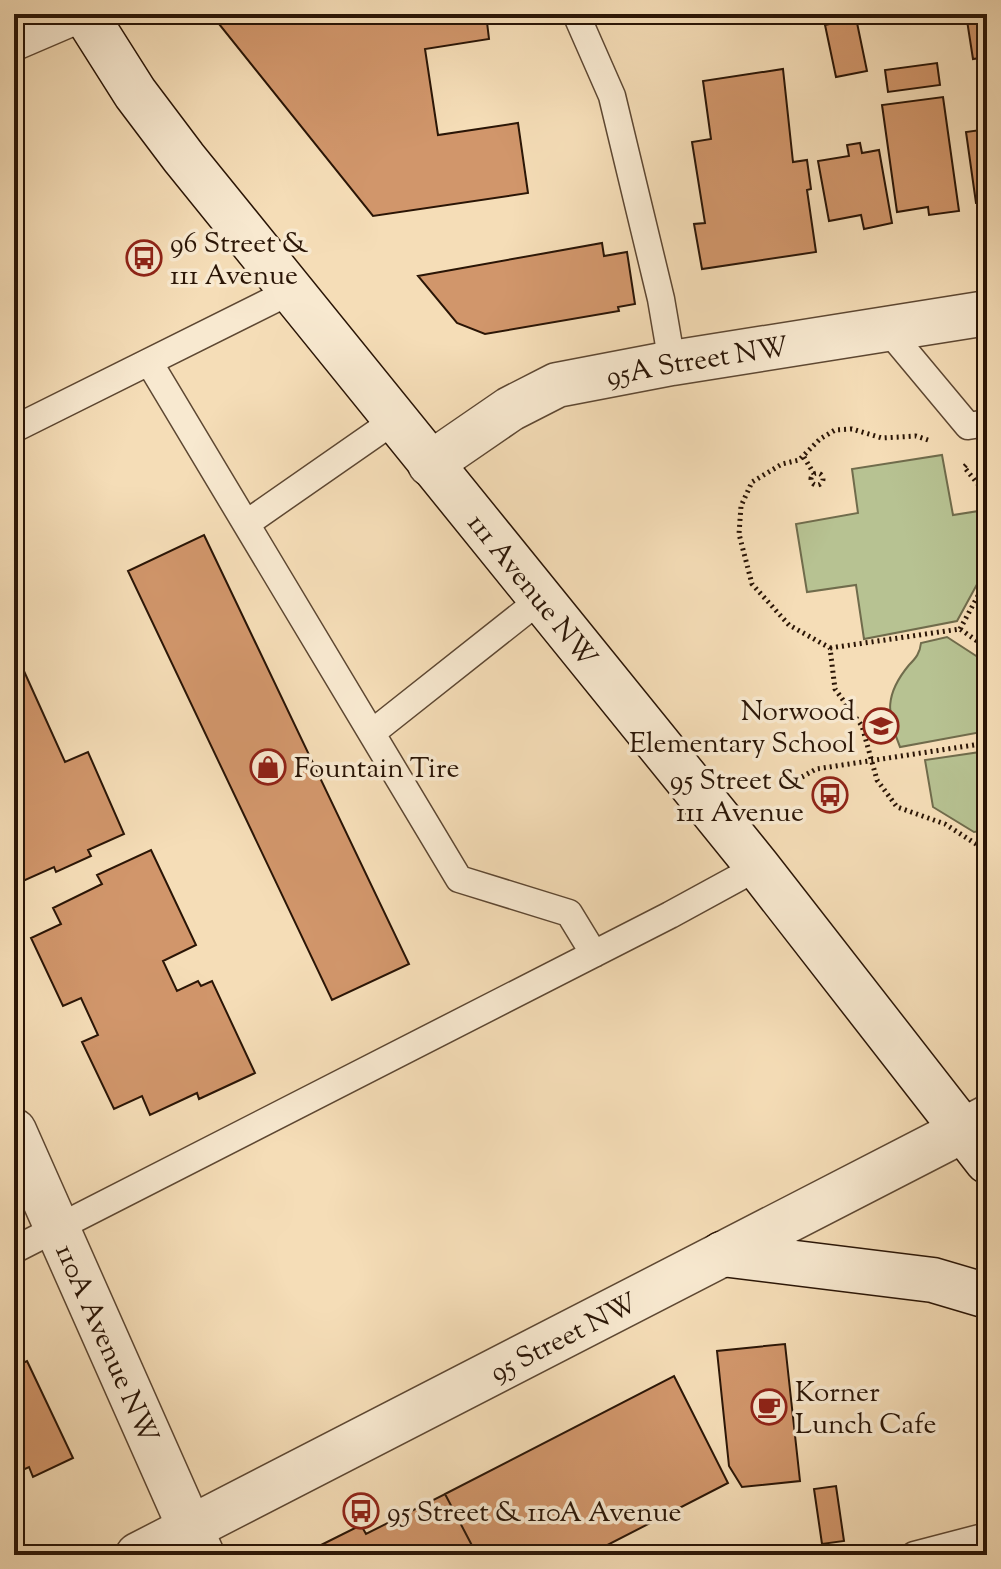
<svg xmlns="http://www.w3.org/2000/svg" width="1001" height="1569" font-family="'Sorts Mill Goudy',serif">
<rect width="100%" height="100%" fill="#f5ddb7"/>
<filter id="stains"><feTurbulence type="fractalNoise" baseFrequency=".0025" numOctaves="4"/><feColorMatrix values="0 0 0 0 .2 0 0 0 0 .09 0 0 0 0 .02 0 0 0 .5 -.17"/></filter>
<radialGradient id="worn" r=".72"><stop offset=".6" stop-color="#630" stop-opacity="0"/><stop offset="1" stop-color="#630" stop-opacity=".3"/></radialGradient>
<path fill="#b7c292" stroke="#706c4c" stroke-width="2" d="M942 455 953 515 985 510 987 566 957 621 864 639 856 585 807 592 796 524 858 513 852 469Z
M947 637 987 663V731L900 747C886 713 885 694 909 665 916 658 920 653 921 643Z
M987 751V830L974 832 933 807 925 760Z"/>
<path fill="#d1966b" stroke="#2a1506" stroke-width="2" d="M211 14H486L489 39 425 49 438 135 518 123 528 193 373 216Z
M966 14H987V57L973 59Z
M856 18 867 71 836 77 825 25Z
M937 63 940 85 888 92 885 70Z
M783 69 793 162 807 160 811 189 807 190 816 252 702 269 694 224 705 223 692 142 711 139 703 81Z
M943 97 959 211 929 215 928 207 897 212 882 105Z
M987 108V202L976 203 966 132 981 130 978 110Z
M860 143 862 153 879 150 892 223 864 229 861 215 829 221 818 161 849 156 847 145Z
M602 243 604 256 627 252 635 304 618 307 619 311 485 334 457 323 418 276Z
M204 535 409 964 332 1000 128 571Z
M14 649 65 762 88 752 124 834 88 850 91 856 56 872 54 867 14 885Z
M151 850 196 945 163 961 177 991 198 981 201 986 212 981 255 1073 199 1099 197 1093 150 1115 142 1096 114 1109 82 1042 98 1035 81 998 63 1006 31 938 61 924 53 908 102 884 97 875Z
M785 1344 800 1481 742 1487 729 1466 717 1351Z
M27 1361 73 1458 33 1477 29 1467 14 1474V1367Z
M674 1376 728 1483 588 1555H522L520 1551 513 1555H477L445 1494Z
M836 1486 844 1541 822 1544 814 1489Z
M445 1494 477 1555H301L361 1525 366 1534Z"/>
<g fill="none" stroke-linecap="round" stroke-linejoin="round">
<defs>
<path id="service" d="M576 14 612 96 661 299 672 363
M887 329 968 426 987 423
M149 362 459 879 569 913 594 954
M14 429 291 291
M247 523 395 420
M373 732 541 599
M14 1250 670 915 758 867
M914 1555 987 1536"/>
<g id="minor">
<path id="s1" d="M430 464 510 409 557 385 672 363 987 313"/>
<path id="s2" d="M14 1131 202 1555"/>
</g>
<g id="tertiary">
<path d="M14 38 70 14"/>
<path id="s3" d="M138 1555 987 1118"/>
</g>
<g id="secondary">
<path id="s4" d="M85 14 135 93 184 158 758 867 987 1161"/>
<path d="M722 1254 933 1280 987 1296"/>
</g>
</defs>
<use href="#service" stroke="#5d4732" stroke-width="29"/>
<use href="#minor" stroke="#5d4732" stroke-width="47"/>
<use href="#tertiary" stroke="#5d4732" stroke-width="47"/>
<use href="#secondary" stroke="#2a1506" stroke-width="47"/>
<path stroke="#2a1506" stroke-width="5" stroke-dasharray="2 4" stroke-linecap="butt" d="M928 440 916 436 882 438 852 429 835 430 820 439 799 460 782 464 752 482 741 506 739 534 752 584 789 625 830 648 835 689 862 726 877 780 897 807 945 824 987 851
M804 457 814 474
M966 465 964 467 987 495
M811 479a6 6 0 1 1 12 0a6 6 0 1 1-12 0Z
M960 629 987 579
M830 648 960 629 987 648
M802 777 816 769 987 743"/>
<use href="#service" stroke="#f8e9d0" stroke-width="26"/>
<use href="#minor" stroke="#f8e9d0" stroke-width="44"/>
<use href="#tertiary" stroke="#f8e9d0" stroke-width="44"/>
<use href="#secondary" stroke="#f8e9d0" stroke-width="44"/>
</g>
<defs>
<symbol id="bus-ring" viewBox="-11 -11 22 22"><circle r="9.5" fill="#f8e9d0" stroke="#8f2418" stroke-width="1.5"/><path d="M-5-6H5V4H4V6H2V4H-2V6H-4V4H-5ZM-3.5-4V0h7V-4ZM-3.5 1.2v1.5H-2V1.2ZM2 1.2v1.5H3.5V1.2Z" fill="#8f2418"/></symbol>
<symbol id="school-ring" viewBox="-11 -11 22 22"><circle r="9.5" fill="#f8e9d0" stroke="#8f2418" stroke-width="1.5"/><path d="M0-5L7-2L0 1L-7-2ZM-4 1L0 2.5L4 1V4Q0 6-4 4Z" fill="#8f2418"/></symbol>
<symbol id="shop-ring" viewBox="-11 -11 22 22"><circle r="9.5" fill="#f8e9d0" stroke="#8f2418" stroke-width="1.5"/><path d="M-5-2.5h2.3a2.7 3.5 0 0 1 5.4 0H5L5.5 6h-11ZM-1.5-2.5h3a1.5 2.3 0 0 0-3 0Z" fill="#8f2418"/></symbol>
<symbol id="cafe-ring" viewBox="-11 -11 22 22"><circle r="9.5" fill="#f8e9d0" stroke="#8f2418" stroke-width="1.5"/><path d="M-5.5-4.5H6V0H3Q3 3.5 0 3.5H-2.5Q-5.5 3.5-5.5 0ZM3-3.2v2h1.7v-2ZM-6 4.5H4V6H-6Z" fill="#8f2418"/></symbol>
</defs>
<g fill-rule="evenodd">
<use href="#bus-ring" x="124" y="238" width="40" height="40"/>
<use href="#school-ring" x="861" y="706" width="40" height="40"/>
<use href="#shop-ring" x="248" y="747" width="40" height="40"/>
<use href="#bus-ring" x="810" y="775" width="40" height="40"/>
<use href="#cafe-ring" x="749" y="1387" width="40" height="40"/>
<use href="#bus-ring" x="341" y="1491" width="40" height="40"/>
</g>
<g text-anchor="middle" stroke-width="7" stroke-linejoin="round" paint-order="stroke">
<g font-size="28" fill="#2a1506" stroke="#f8e9d0" text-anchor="start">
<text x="170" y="252">96 Street &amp;<tspan x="170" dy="32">111 Avenue</tspan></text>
<text x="855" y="720" text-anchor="end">Norwood<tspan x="855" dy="32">Elementary School</tspan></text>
<text x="294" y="777">Fountain Tire</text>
<text x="804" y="789" text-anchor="end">95 Street &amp;<tspan x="804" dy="32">111 Avenue</tspan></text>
<text x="795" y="1401">Korner<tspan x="795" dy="32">Lunch Cafe</tspan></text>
<text x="387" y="1521">95 Street &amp; 110A Avenue</text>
</g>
<g font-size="28" fill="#2a1506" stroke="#f8e9d0">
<text dy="10" stroke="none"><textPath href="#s1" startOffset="292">95A Street NW</textPath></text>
<text dy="10" stroke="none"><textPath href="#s4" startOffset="730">111 Avenue NW</textPath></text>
<text dy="10" stroke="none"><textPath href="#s3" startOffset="478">95 Street NW</textPath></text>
<text dy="10" stroke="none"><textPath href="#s2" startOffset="232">110A Avenue NW</textPath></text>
</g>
</g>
<rect width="1001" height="1569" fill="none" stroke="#f5ddb7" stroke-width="48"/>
<rect x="16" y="16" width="969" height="1537" fill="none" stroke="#2a1506" stroke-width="4"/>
<rect x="24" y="24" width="953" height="1521" fill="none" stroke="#2a1506" stroke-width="2"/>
<rect width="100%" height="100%" filter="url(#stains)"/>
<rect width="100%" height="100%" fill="url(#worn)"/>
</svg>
